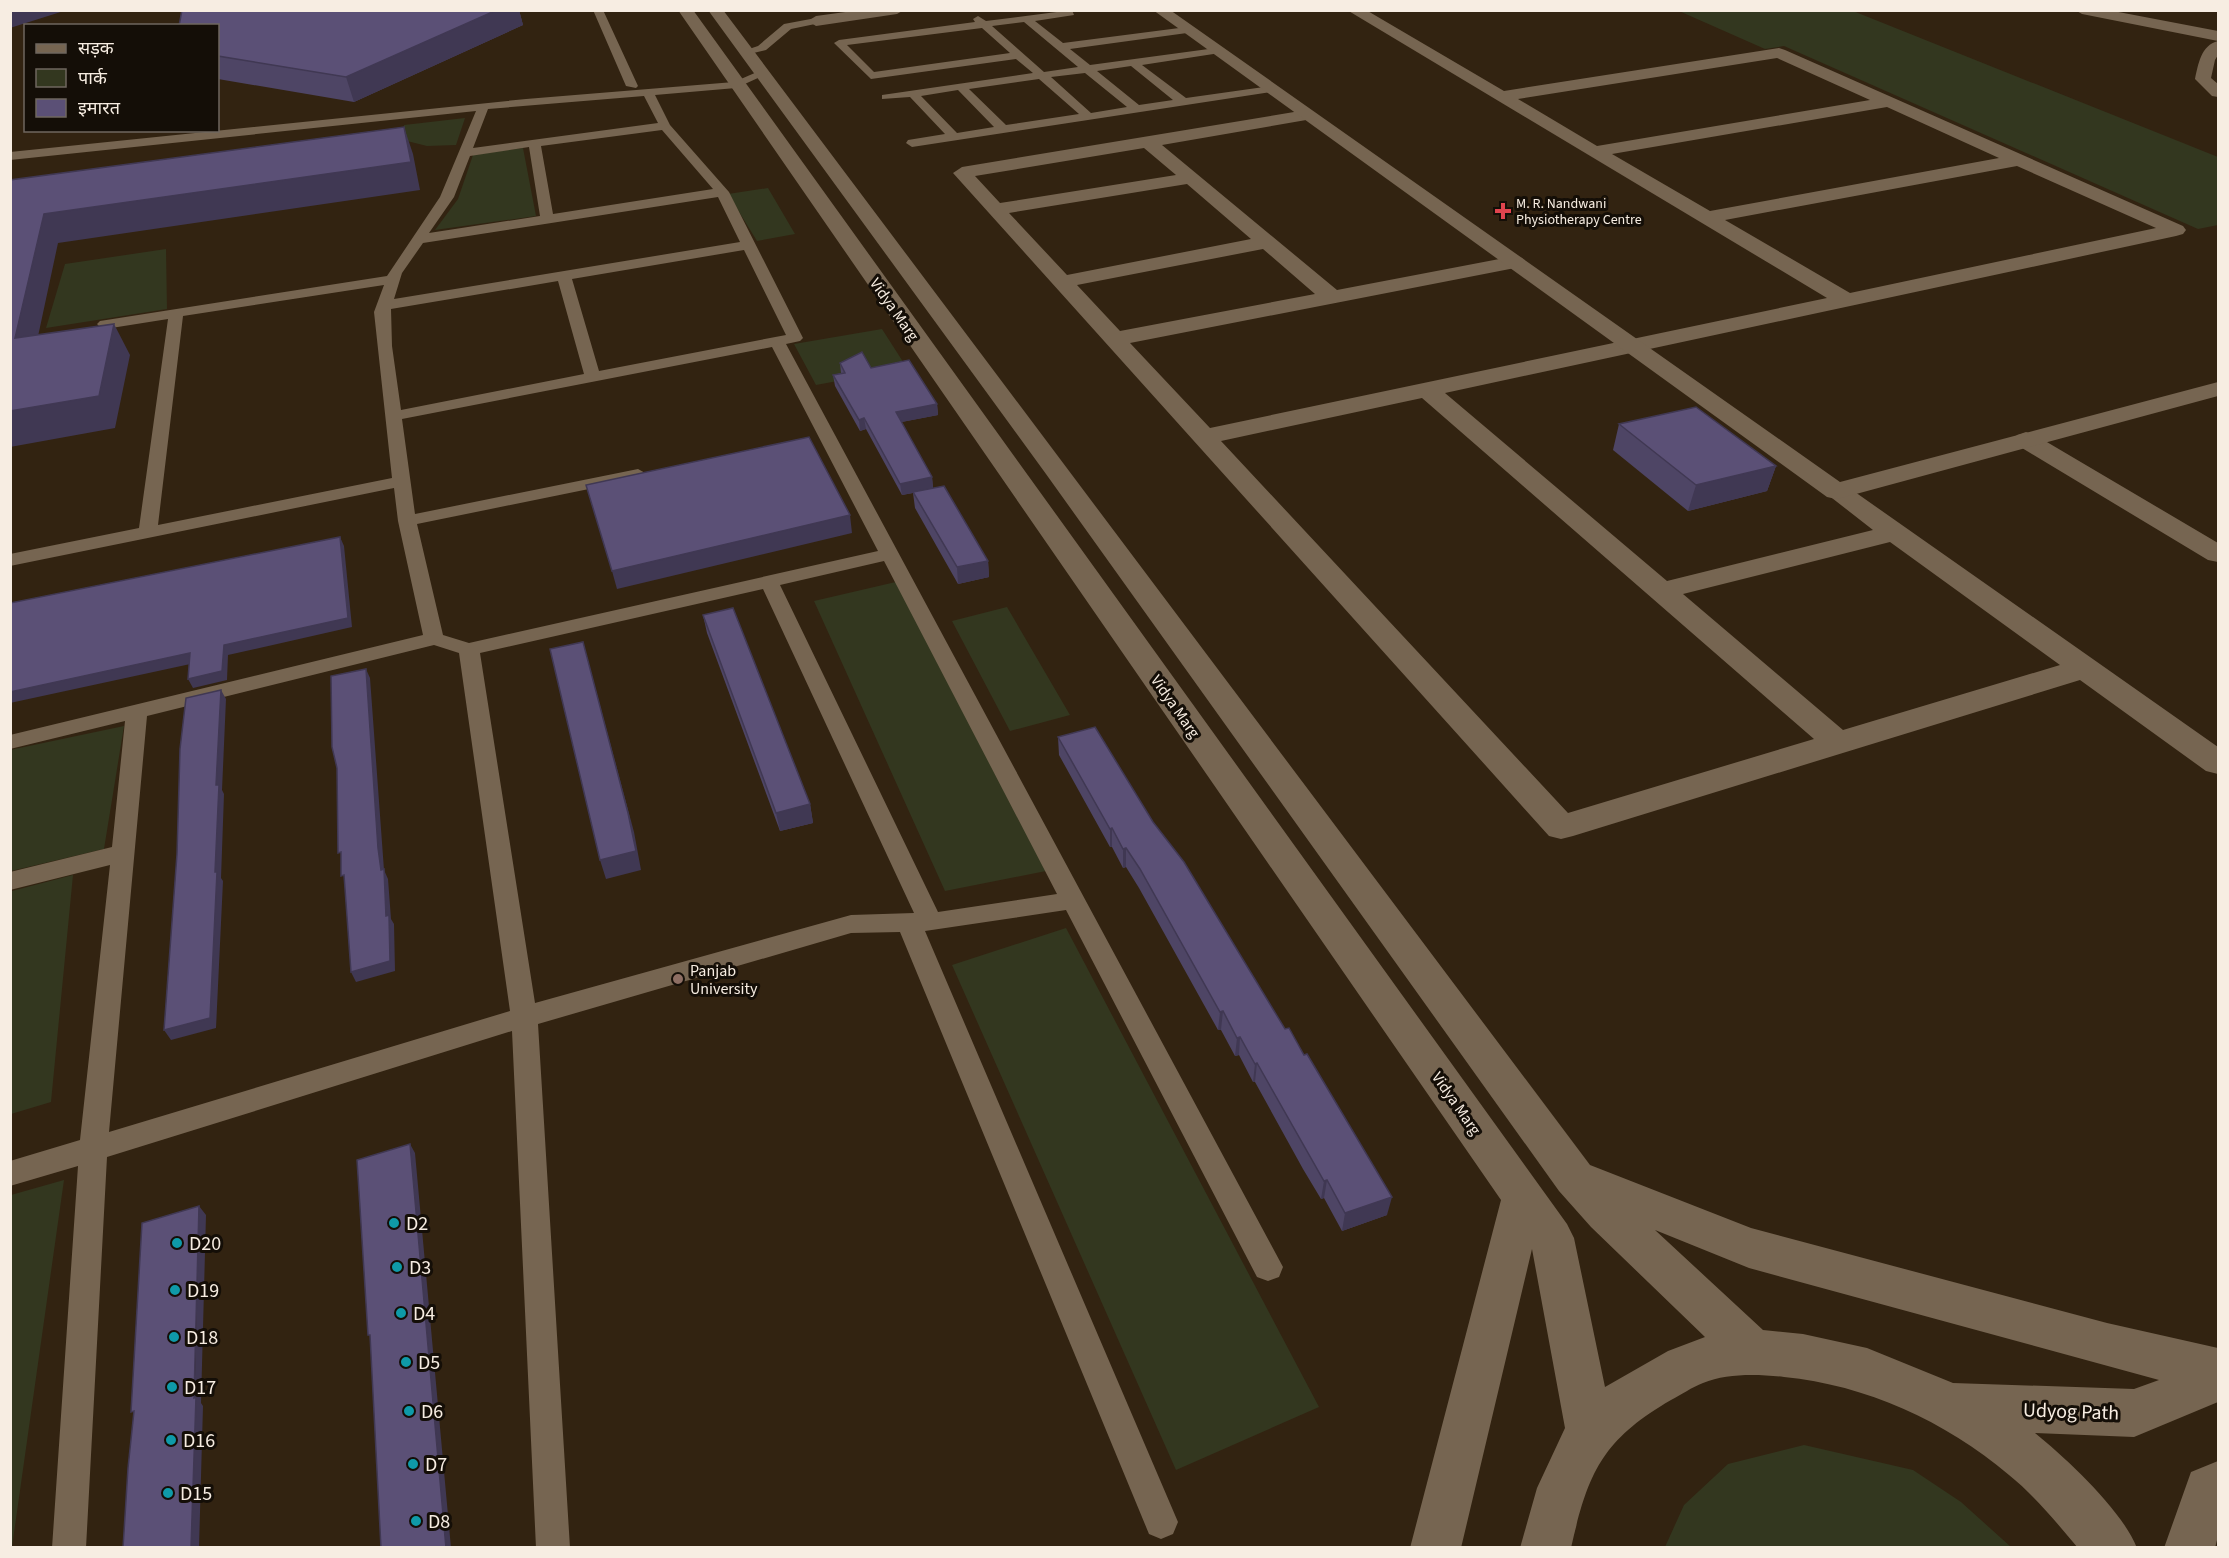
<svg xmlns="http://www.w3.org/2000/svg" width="2229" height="1558" font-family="'Source Sans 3','Noto Sans Devanagari',sans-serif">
<rect width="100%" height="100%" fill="#322311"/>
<path fill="#33371f" d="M1679 11H1853L2218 157V225L2198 229 1784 46 1765 49Z
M465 118 456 145 427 146 403 140 404 125Z
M523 148 536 216 435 230 458 199 473 155Z
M768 188 795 234 757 241 728 194Z
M166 249 167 309 46 328 65 264Z
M882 329 907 368 816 385 794 344Z
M900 581 1046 871 945 891 814 601Z
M1007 607 1070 715 1010 731 952 621Z
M124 726 104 849 11 871 10 750Z
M73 875 51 1102 11 1114 12 891Z
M1066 928 1319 1407 1176 1470 952 965Z
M64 1180 12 1547H11V1195Z
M1804 1445 1913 1470 1961 1502 2011 1547H1665L1684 1505 1728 1464Z"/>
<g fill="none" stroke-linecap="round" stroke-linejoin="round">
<path fill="#766551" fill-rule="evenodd" d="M593 10H603L638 86 636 88 626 86Z
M1072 10 1074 15 1035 21 1063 43 1187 27 1192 30 1187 33 1070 49 1090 65 1216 48 1220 49V53L1142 65 1186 98 1271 86 1277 89 1271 92 912 147 906 143 908 140 945 134 910 97 882 99V95L1033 73 1016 59 871 79 834 43 839 40 975 22 973 19 978 16 986 21ZM1024 22 1078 67 1044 72 992 26ZM982 28 1010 53 874 72 847 45ZM1131 66 1173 100 1139 105 1097 71ZM1085 73 1127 107 1091 113 1051 77ZM1039 79 1079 114 1006 125 969 89ZM958 90 994 127 957 133 921 96Z
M816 18 821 21 820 23 791 29 766 50 745 55 740 52 758 46 784 24Z
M757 72 767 74 736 88 655 95 670 125 729 192 803 338 800 341 786 344 1283 1267 1279 1277 1268 1281 1257 1277 1066 910 925 931 1178 1522 1173 1534 1161 1539 1149 1534 900 932 851 933 538 1024 570 1548H536L512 1031 107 1157 86 1548H52L78 1166 10 1186V1161L80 1140 110 865 10 890V872L112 847 125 721 10 749V735L423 635 398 521 394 488 10 566V554L139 528 168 319 105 329 100 327 97 324 100 321 387 276 440 197 476 111 10 160V152L526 99 734 82ZM644 96 658 123 473 148 488 109ZM662 130 713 189 553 214 541 146ZM529 147 540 216 429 233 454 197 470 156ZM718 197 740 242 394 299 402 273 423 243ZM744 250 786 335 599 371 572 279ZM558 281 584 374 401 410 392 346 391 309ZM384 285 374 312 392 478 158 525 183 316ZM772 347 878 551 469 643 443 635 417 524 638 479 647 474 638 469 415 514 402 419ZM884 561 1057 894 938 912 780 585ZM763 589 914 913 851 915 535 1003 480 653ZM434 645 459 653 510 1011 109 1132 147 716Z"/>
<path fill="#766551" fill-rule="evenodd" d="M860 10H904L897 14 816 26 808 21 816 16Z
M1347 10H1366L1504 91 1779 48 1785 50 2183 226 2186 230 2183 234 2176 236 1445 393 1667 581 1873 530 1823 491 1827 485 1836 483 1845 485 2218 747V774L2206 771 2080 680 1573 836 1561 839 1549 836 953 173 962 167 1306 110 1315 115 1312 119 1162 145 1337 290 1515 256 1522 258 1525 262 1522 266 1515 268 1130 343 1210 428 1827 298ZM1777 58 1870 100 1597 146 1518 99ZM1887 107 1999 158 1710 211 1612 154ZM1144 148 1176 175 1000 203 975 176ZM2017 166 2156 228 1850 293 1725 220ZM1187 184 1251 239 1067 275 1009 213ZM1263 249 1315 294 1120 331 1077 285ZM1422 398 1814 739 1568 813 1221 441ZM1890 542 2060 665 1843 730 1683 594Z
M2075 10H2108L2218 31V41L2082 14Z
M2218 41V55L2215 60 2211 78 2218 84V97L2212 96 2195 79C2198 65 2201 45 2218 41Z
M2026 432 2035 435 2218 543V562L2208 560 2017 445 2013 440 2017 435Z"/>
<path fill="#766551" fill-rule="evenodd" d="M678 10H693L1567 1224 1574 1238 1605 1387 1668 1351 1705 1337 1591 1227 1559 1191 1046 474 708 10H723L1590 1165 1751 1228 2107 1323 2218 1348V1402L2134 1437 2035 1433C2067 1459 2122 1510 2137 1548H2078C2056 1522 2035 1496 2009 1475 1945 1421 1866 1385 1784 1377 1758 1374 1727 1373 1703 1383 1692 1387 1681 1395 1671 1400 1602 1440 1588 1473 1571 1548H1520L1537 1488 1565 1428 1532 1249 1461 1548H1410L1501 1200ZM1655 1230 1749 1268 2159 1380 2134 1389 1953 1383 1867 1348 1803 1334 1763 1330Z
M1153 10H1170L1840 482 2218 382V396L1845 497 1836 499 1827 497Z
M2218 1461V1536L2215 1548H2164L2191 1472Z"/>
</g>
<path fill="#4e4565" d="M182 10H519L523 25 354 102 218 79V26Z
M840 363 871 368 937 404 938 415 901 422 932 477 933 488 988 561 989 577 958 584 915 508 913 493 902 495 866 429 860 431 835 386 833 375 841 373Z
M1619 424 1776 466 1767 491 1688 511 1613 450Z
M703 615 810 804 813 823 780 831 707 633Z
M1058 737 1387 1215 1342 1231 1324 1198 1321 1199 1303 1169 1255 1082H1253L1239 1055 1235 1056 1221 1030H1218L1139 888 1126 867 1123 868 1112 847H1110L1059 755Z"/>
<path fill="#403853" d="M10 10H67L10 28Z
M497 10H519L523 25 354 102 346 77Z
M404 127 413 154 420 190 58 243 31 369 15 338 44 214Z
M114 324 130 355 115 428 10 447V411Z
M937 404 938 415 897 423 896 412Z
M864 418 866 429 860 431 859 420Z
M1776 466 1767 491 1688 511 1696 485Z
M932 477 933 489 902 495 900 484Z
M850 515 852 533 617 589 612 571Z
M340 537 344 546 352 627 228 655 227 680 193 688 188 679Z
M988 561 989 577 958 584 957 567Z
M583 642 634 832 641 870 606 879 600 860Z
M190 653 195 663 10 703V692Z
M366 669 370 678 384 870 388 879 391 919 394 924 395 971 356 982 351 972 386 916 378 848Z
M221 690 226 699 222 790 224 794 221 878 223 881 216 1028 171 1040 164 1030 215 872 216 785Z
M810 804 813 823 780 831 776 813Z
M1112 828V847H1110V829Z
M1126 848V867L1123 868V849Z
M1223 1011 1221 1030H1218L1220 1012Z
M1240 1037 1239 1055 1235 1056 1237 1038Z
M1257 1063 1255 1082H1253L1255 1064Z
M410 1144 415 1153 451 1548H446Z
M1327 1180 1324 1198 1321 1199 1324 1181Z
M1392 1197 1387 1215 1342 1231 1345 1213Z
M199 1206 206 1215 201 1403 203 1406 199 1548H191Z"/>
<path fill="#5b5076" stroke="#403853" stroke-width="1.5" d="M182 10H497L346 77 218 56V26H179Z
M404 127 411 162 44 214 15 338 114 324 99 396 10 411V180Z
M862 352 871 368 909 360 937 404 896 412 932 477 900 484 864 418 859 420 833 375 845 373 840 363Z
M1696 407 1776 466 1696 485 1619 424Z
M809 437 850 515 612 571 586 485Z
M944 486 988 561 957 567 913 492Z
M340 537 348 618 224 645 222 671 188 679 190 653 10 692V603Z
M733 608 810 804 776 813 703 615Z
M583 642 628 813 636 851 600 860 550 649Z
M366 669 378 848 381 870 384 869 386 916 389 915 390 961 351 972 344 875 341 876V852L338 853 337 768 332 747 331 676Z
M221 690 216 785H219L215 872H217L210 1018 164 1030 177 854 180 749 186 698Z
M1095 727 1153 822 1184 862 1285 1029 1289 1028 1304 1055 1307 1054 1392 1197 1345 1213 1327 1180 1324 1181 1257 1063 1255 1064 1240 1037 1237 1038 1223 1011 1220 1012 1140 869 1126 848 1123 849 1112 828 1110 829 1058 737Z
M410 1144 446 1548H381L370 1335H368L357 1160Z
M199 1206 194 1398 196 1397 191 1548H123L128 1468 134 1411 131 1412 142 1223Z"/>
<path fill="#e0444e" stroke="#140e07" stroke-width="2" d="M1500 202h6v6h6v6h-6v6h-6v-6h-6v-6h6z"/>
<circle fill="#8d6e63" stroke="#140e07" stroke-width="2" cx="678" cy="979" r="6"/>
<g fill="#0f9aa8" stroke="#140e07" stroke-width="2">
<circle cx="394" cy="1223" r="6"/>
<circle cx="177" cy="1243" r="6"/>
<circle cx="397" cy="1267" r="6"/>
<circle cx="175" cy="1290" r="6"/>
<circle cx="401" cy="1313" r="6"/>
<circle cx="174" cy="1337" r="6"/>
<circle cx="406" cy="1362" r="6"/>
<circle cx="172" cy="1387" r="6"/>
<circle cx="409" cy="1411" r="6"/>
<circle cx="171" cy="1440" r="6"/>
<circle cx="413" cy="1464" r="6"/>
<circle cx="168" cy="1493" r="6"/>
<circle cx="416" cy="1521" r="6"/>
</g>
<g text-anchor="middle" stroke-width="6" stroke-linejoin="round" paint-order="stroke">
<g font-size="14" fill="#f7ede2" stroke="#140e07" text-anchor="start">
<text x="1516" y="208">M. R. Nandwani<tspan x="1516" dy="16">Physiotherapy Centre</tspan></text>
</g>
<g font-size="16" fill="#f7ede2" stroke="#140e07">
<text transform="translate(895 309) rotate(55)" y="6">Vidya Marg</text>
<text transform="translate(1176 706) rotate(55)" y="6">Vidya Marg</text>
<text transform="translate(1457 1103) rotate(55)" y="6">Vidya Marg</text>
</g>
<g font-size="16" fill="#f7ede2" stroke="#140e07" text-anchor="start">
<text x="690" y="976">Panjab<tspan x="690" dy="18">University</tspan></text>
</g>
<g font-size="20" fill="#f7ede2" stroke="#140e07" text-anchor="start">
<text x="406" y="1230">D2</text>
<text x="189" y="1250">D20</text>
<text x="409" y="1274">D3</text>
<text x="187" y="1297">D19</text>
<text x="413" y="1320">D4</text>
<text x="186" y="1344">D18</text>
<text x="418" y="1369">D5</text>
<text x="184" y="1394">D17</text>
<text x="421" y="1418">D6</text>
<text x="183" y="1447">D16</text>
<text x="425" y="1471">D7</text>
<text x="180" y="1500">D15</text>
<text x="428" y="1528">D8</text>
</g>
<g font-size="20" fill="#f7ede2" stroke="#140e07">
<text transform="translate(2071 1411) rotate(2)" y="7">Udyog Path</text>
</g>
</g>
<rect width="2229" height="1558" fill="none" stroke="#f7ede2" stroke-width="24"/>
<rect x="24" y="24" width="195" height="108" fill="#140e07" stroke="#6f675f" stroke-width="1.5"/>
<rect x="36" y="44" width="30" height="9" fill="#766551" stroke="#6f675f" stroke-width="1.5"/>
<text x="78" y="54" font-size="18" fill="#f7ede2">सड़क</text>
<rect x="36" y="69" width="30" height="18" fill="#33371f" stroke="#6f675f" stroke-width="1.5"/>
<text x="78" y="84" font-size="18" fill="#f7ede2">पार्क</text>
<rect x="36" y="99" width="30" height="18" fill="#5b5076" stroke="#6f675f" stroke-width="1.5"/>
<text x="78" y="114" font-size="18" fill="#f7ede2">इमारत</text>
</svg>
